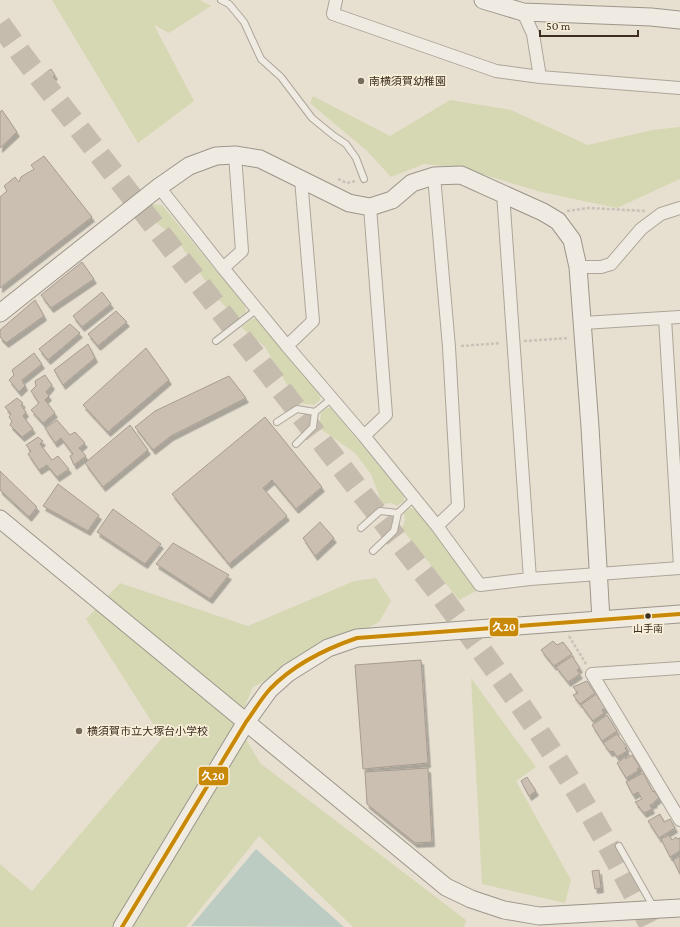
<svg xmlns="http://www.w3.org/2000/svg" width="680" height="927" font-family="'Crimson Pro','Noto Sans JP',serif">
<defs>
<filter id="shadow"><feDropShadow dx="2.5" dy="4.5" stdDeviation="0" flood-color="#0004"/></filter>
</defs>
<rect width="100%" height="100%" fill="#e7e0d1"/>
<path fill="#d6d7b3" d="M52 0H200L211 6 169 33 154 25 194 101 138 143Z
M313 96 390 136 450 100 511 110 588 145 652 130 680 127V179L617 208 541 192 462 168 424 164 391 177 367 151 310 103Z
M152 204 162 205 245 306 246 312 237 319 218 299 175 237 145 214 144 210Z
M252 319H257L320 395V400L314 405 298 403 265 347 241 327Z
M327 408H331L404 496V501L397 506 392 503 382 504 371 474 355 453 319 428 321 413Z
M410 508 415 509 478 590 459 600 402 529 405 520 404 513Z
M376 578 391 601 379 622 253 687 237 724 260 763 466 920 464 927H353L259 836 186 927H0V864L32 891 162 738 86 619 120 583 248 626 354 581Z
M471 678 536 767 516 781 571 880 565 903 482 884Z"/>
<path fill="#bcccc2" d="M256 849 344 927 191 926Z"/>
<path fill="#cbbfb2" stroke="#a89c90" filter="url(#shadow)" d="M51 69 55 75 48 81 44 74Z
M2 110 17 132 0 148V112Z
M44 156 92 217 0 288V197L7 191 4 186 15 177 19 182 21 177 34 169 31 165Z
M82 262 94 279 51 308 41 295Z
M102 292 111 304 82 327 73 316Z
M35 300 44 316 6 343 0 337V330Z
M116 311 127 322 98 346 88 334Z
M70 324 80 333 48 360 39 349Z
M88 344 95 358 63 385 54 370Z
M146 348 169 380 108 432 83 405Z
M34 353 42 364 22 380 25 386 19 392 9 380 14 375 12 370Z
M45 375 52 385 46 392 49 396 45 400 55 413 43 423 31 410 39 403 31 391 36 386 35 381Z
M229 376 246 398 171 436 153 450 135 427 155 411Z
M17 398 23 403 21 405 26 412 23 416 33 429 22 437 10 425 12 421 9 417 11 414 5 407Z
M265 417 322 487 296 509 272 480 263 488 287 516 229 564 172 494Z
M57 420 70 435 75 432 85 443 79 448 86 456 74 465 70 456 73 454 61 438 55 443 45 428Z
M130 425 148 450 103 487 85 463Z
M38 437 43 441 40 444 52 460 58 456 69 469 57 477 47 465 39 470 28 454 31 451 26 445Z
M0 471 37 507 29 517 0 490Z
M58 484 99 515 88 531 43 506Z
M113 509 161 544 145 564 97 532Z
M320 522 334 538 315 556 303 538Z
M173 543 229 575 210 599 156 564Z
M553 641 557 645 563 642 572 654 554 666 541 650Z
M572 656 580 668 577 670 580 674 568 682 556 667Z
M421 660 428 763 363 769 355 665Z
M587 681 595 693 580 704 573 695 578 693 573 687Z
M596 694 606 708 602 710 604 713 593 721 581 705Z
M607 715 617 731 602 741 592 725Z
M617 734 627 747 625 748 627 751 617 757 613 751 610 752 603 743Z
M632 755 640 767 637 769 639 770 626 778 617 763 625 757 626 759Z
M428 768 432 842 415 843 367 804 365 772Z
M643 773 653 792 654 791 659 798 654 802 655 803 650 805 652 809 644 813 635 802 642 799 638 792 633 795 626 782Z
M527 777 536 791 529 796 521 781Z
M660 814 664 822 670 819 675 828 659 838 648 821Z
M669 835 672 840 676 837 677 839 680 838V851L670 857 661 839Z
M680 856V874L673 860Z
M599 870 601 888 595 889 592 871Z"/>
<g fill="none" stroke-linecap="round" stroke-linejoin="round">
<path stroke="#c5bcae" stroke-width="22" stroke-dasharray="22 11" stroke-linecap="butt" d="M0 24 22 55 442 597C480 649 519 701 554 755 590 810 621 868 651 927"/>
<defs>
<path id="lane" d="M221 0 229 4 244 22 261 59 281 77 312 118 334 136 346 144 356 158 364 179
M216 341 256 310
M277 422 297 409 315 412 331 399
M296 444 313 427 315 412
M361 528 380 511 398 513 414 498
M373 551 394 531 398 513
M619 846 654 908"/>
<path id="street" d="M336 0 333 14 496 71 540 77 680 88
M523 12 533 34 540 77
M235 155 242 251 223 268 287 346
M434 176 449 347 458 506 437 526 480 585 530 579 680 568
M301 179 313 321 287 346 364 436 437 526
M159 187 223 268
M503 193 530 579
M578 267H601L611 264 641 229 661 214 680 208
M665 318 680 566
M583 323 680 317
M364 436 386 415 370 207
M680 668 592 674 680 820"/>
<path id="secondary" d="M483 0 523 12 651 17 680 20
M0 313 159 187 189 166 216 156 235 155 260 159 349 203 370 207 392 200 412 183 434 176 461 175 543 212 558 221 572 240 578 267 590 427 601 620
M0 519 446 887 471 899 504 910 539 916 680 908
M122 927 246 722 269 690 288 673 328 648 357 638 680 614"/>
</defs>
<use href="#lane" stroke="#ada599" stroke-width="8"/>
<use href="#street" stroke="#ada599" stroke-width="14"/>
<use href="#secondary" stroke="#9c958a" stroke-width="19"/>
<path stroke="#c8c2b9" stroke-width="2.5" stroke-dasharray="3 2" stroke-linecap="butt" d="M338 179 347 183 356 181
M567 211 589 208 646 211
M524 341 569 338
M461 346 501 343
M569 636 586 664"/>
<use href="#lane" stroke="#efebe3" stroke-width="6"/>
<use href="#street" stroke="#efebe3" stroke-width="12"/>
<use href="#secondary" stroke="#efebe3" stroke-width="17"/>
<defs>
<path id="bus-1" d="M122 927 246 722C254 711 261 699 270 689 293 665 325 649 357 638L680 614"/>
</defs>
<use href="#bus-1" stroke="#f7eed8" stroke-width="7"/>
<use href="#bus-1" stroke="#c88808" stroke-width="4"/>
</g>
<g fill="#786c5e" stroke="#f7eed8" stroke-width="1.5">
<circle cx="361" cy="81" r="4"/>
<circle cx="79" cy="731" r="4"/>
</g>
<circle fill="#3d2e20" stroke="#f7eed8" stroke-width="1.5" cx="648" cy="616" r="3.5"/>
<g text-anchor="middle" stroke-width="3.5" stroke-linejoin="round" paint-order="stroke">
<g font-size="10" fill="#3d2e20" stroke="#f7eed8">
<text x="648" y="632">山手南</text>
</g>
<g font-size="11" fill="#3d2e20" stroke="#f7eed8" text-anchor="start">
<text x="369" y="85">南横須賀幼稚園</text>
<text x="87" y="735">横須賀市立大塚台小学校</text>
</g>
</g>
<g stroke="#f7eed8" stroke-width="1.5">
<rect x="489" y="617" width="30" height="20" rx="4" fill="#c88808"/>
<rect x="198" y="766" width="31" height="20" rx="4" fill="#c88808"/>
</g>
<g font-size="11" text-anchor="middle" font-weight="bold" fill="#fff">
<text x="504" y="631">久20</text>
<text x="213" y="780">久20</text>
</g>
<path d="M540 30v6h98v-6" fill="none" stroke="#3d2e20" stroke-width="2"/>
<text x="546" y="30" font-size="12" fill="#3d2e20" stroke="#f7eed8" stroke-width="3" paint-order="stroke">50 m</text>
</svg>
